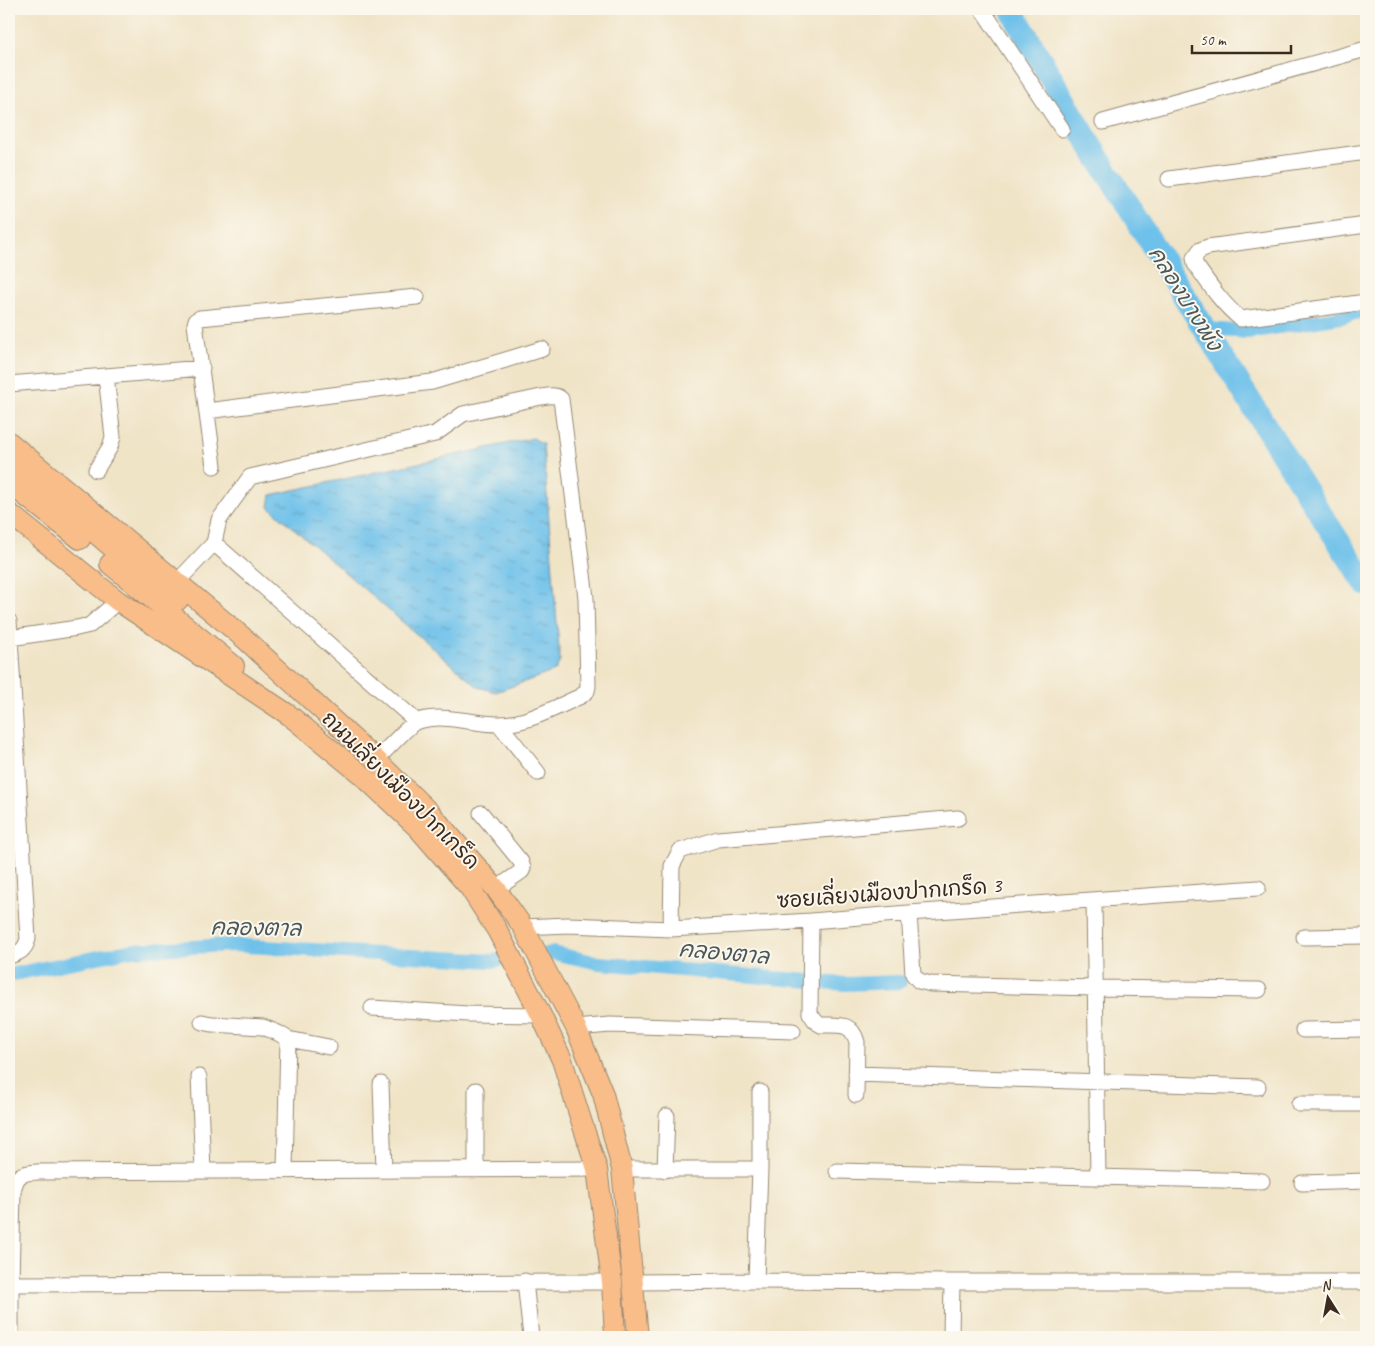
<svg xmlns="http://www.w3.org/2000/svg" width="1375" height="1346" font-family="Caveat,'Playpen Sans Thai',sans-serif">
<defs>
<pattern id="water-ripples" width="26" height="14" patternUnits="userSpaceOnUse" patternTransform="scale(1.25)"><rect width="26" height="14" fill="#6ec1ea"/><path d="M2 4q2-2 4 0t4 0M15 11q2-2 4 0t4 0" fill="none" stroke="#5c9dbd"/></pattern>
</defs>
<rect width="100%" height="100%" fill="#fbf7ec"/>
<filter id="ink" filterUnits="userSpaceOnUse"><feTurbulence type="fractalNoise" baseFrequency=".02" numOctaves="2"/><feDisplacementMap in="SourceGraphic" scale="10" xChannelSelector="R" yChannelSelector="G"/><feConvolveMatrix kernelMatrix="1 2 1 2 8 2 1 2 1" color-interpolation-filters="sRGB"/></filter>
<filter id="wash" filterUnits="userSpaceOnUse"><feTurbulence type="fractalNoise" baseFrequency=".0096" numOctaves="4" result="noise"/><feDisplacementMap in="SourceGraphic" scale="20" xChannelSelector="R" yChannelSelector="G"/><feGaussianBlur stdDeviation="1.12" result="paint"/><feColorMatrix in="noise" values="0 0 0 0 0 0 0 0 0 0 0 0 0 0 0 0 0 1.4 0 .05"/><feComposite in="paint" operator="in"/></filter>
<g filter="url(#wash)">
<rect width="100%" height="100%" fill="#f0e4c7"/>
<path fill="url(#water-ripples)" stroke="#547684" d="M533 438 543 444 560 661 555 671 496 692 478 687 269 507 271 495Z"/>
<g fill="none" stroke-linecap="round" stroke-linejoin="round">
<path stroke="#6ec1ea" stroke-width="14" d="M1206 329 1248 332 1341 317 1366 310
M546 954 553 953 599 963 845 984 900 982
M9 975 133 950 231 945 492 961 504 959"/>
<path stroke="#6ec1ea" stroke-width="24" d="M1011 9 1090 145 1307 493 1366 584"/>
</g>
</g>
<g filter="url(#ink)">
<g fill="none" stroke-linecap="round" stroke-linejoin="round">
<defs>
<path id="minor" d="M982 9 1062 129
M1103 122 1366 49
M1169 179 1366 152
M1366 225 1208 247 1200 250 1194 258 1195 264C1209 284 1222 304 1241 319L1366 302
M9 384 202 368
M207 411 432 382 542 349
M214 466 195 324 196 320 200 318 417 297
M96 470 110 447 113 437 106 376
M214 543 416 721
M177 582 214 543 219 520 250 477 435 434 463 414 541 397C547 396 556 394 561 399L586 598 588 686 587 691 581 696C557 707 524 725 498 724 471 724 445 713 418 721 412 722 383 753 376 760
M9 621 28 939C25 950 20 953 9 956
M10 638 77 628 90 625 118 601
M500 725 538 773
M481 813 521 862 523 868 522 871 496 889
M1094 900 1098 1178
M909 913 913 974 919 981 931 984 1095 988 1259 990
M811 921 810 1013C813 1018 816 1023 821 1025 822 1025 828 1025 829 1025 844 1025 852 1025 857 1042L856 1095
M523 927 568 925 671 929 811 921 909 913 1258 888
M671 929 672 866 680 851 718 839 958 818
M1304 937 1366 936
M372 1008 468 1014 541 1015
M202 1022 212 1024 263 1027 278 1033 288 1039 285 1170
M576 1028 610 1025 793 1031
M1303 1030 1366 1029
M288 1039 329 1047
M856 1074 1258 1087
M199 1077 203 1170
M381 1084 384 1170
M476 1090V1170
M1299 1104H1366
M622 1169H760
M665 1170 667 1116
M837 1171 1262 1181
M1302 1183 1366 1181
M525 1281 531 1337
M756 1281 760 1169V1092
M634 1282 756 1281 952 1282H1366
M9 1284 612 1282
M11 1337V1284L13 1191C17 1174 21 1173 37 1172 224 1170 410 1171 597 1169
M951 1337 952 1282"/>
<path id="major" d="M9 442 245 639 376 760 431 814 496 889 523 927 576 1028 603 1094 622 1169 638 1337
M9 459 122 556 178 600
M9 483 80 539
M9 513 118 601 289 715 362 775 418 828 470 888 497 930 541 1015 562 1060 581 1120 597 1169 612 1282 615 1337
M110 564 234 666"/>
</defs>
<use href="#minor" stroke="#968772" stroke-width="17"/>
<use href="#major" stroke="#968772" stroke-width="22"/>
<use href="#minor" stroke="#fff" stroke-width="15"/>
<use href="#major" stroke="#f8bd89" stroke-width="20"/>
</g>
</g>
<g text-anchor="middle" stroke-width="4" stroke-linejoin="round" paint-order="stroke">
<g font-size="21" fill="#3b2a1e" stroke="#fbf7ec">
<text transform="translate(401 790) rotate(45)" y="7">ถนนเลี่ยงเมืองปากเกร็ด</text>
<text transform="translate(889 893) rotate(-4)" y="7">ซอยเลี่ยงเมืองปากเกร็ด 3</text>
</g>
<g font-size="22" font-style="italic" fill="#4a575b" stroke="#fbf7ec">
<text transform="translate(1186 298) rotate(58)" y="8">คลองบางพัง</text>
<text transform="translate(256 927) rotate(1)" y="8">คลองตาล</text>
<text transform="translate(724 952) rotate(5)" y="8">คลองตาล</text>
</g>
</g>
<rect width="1375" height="1346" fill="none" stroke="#fbf7ec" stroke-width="30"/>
<g transform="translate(1328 1298) rotate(349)" stroke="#fbf7ec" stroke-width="4" paint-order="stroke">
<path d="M0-4L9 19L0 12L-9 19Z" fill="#3b2a1e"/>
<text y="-8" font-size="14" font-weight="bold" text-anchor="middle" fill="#3b2a1e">N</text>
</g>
<path d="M1192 45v8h99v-8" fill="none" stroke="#3b2a1e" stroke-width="2.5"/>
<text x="1200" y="45" font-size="15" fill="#3b2a1e" stroke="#fbf7ec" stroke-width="4" paint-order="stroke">50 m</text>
</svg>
